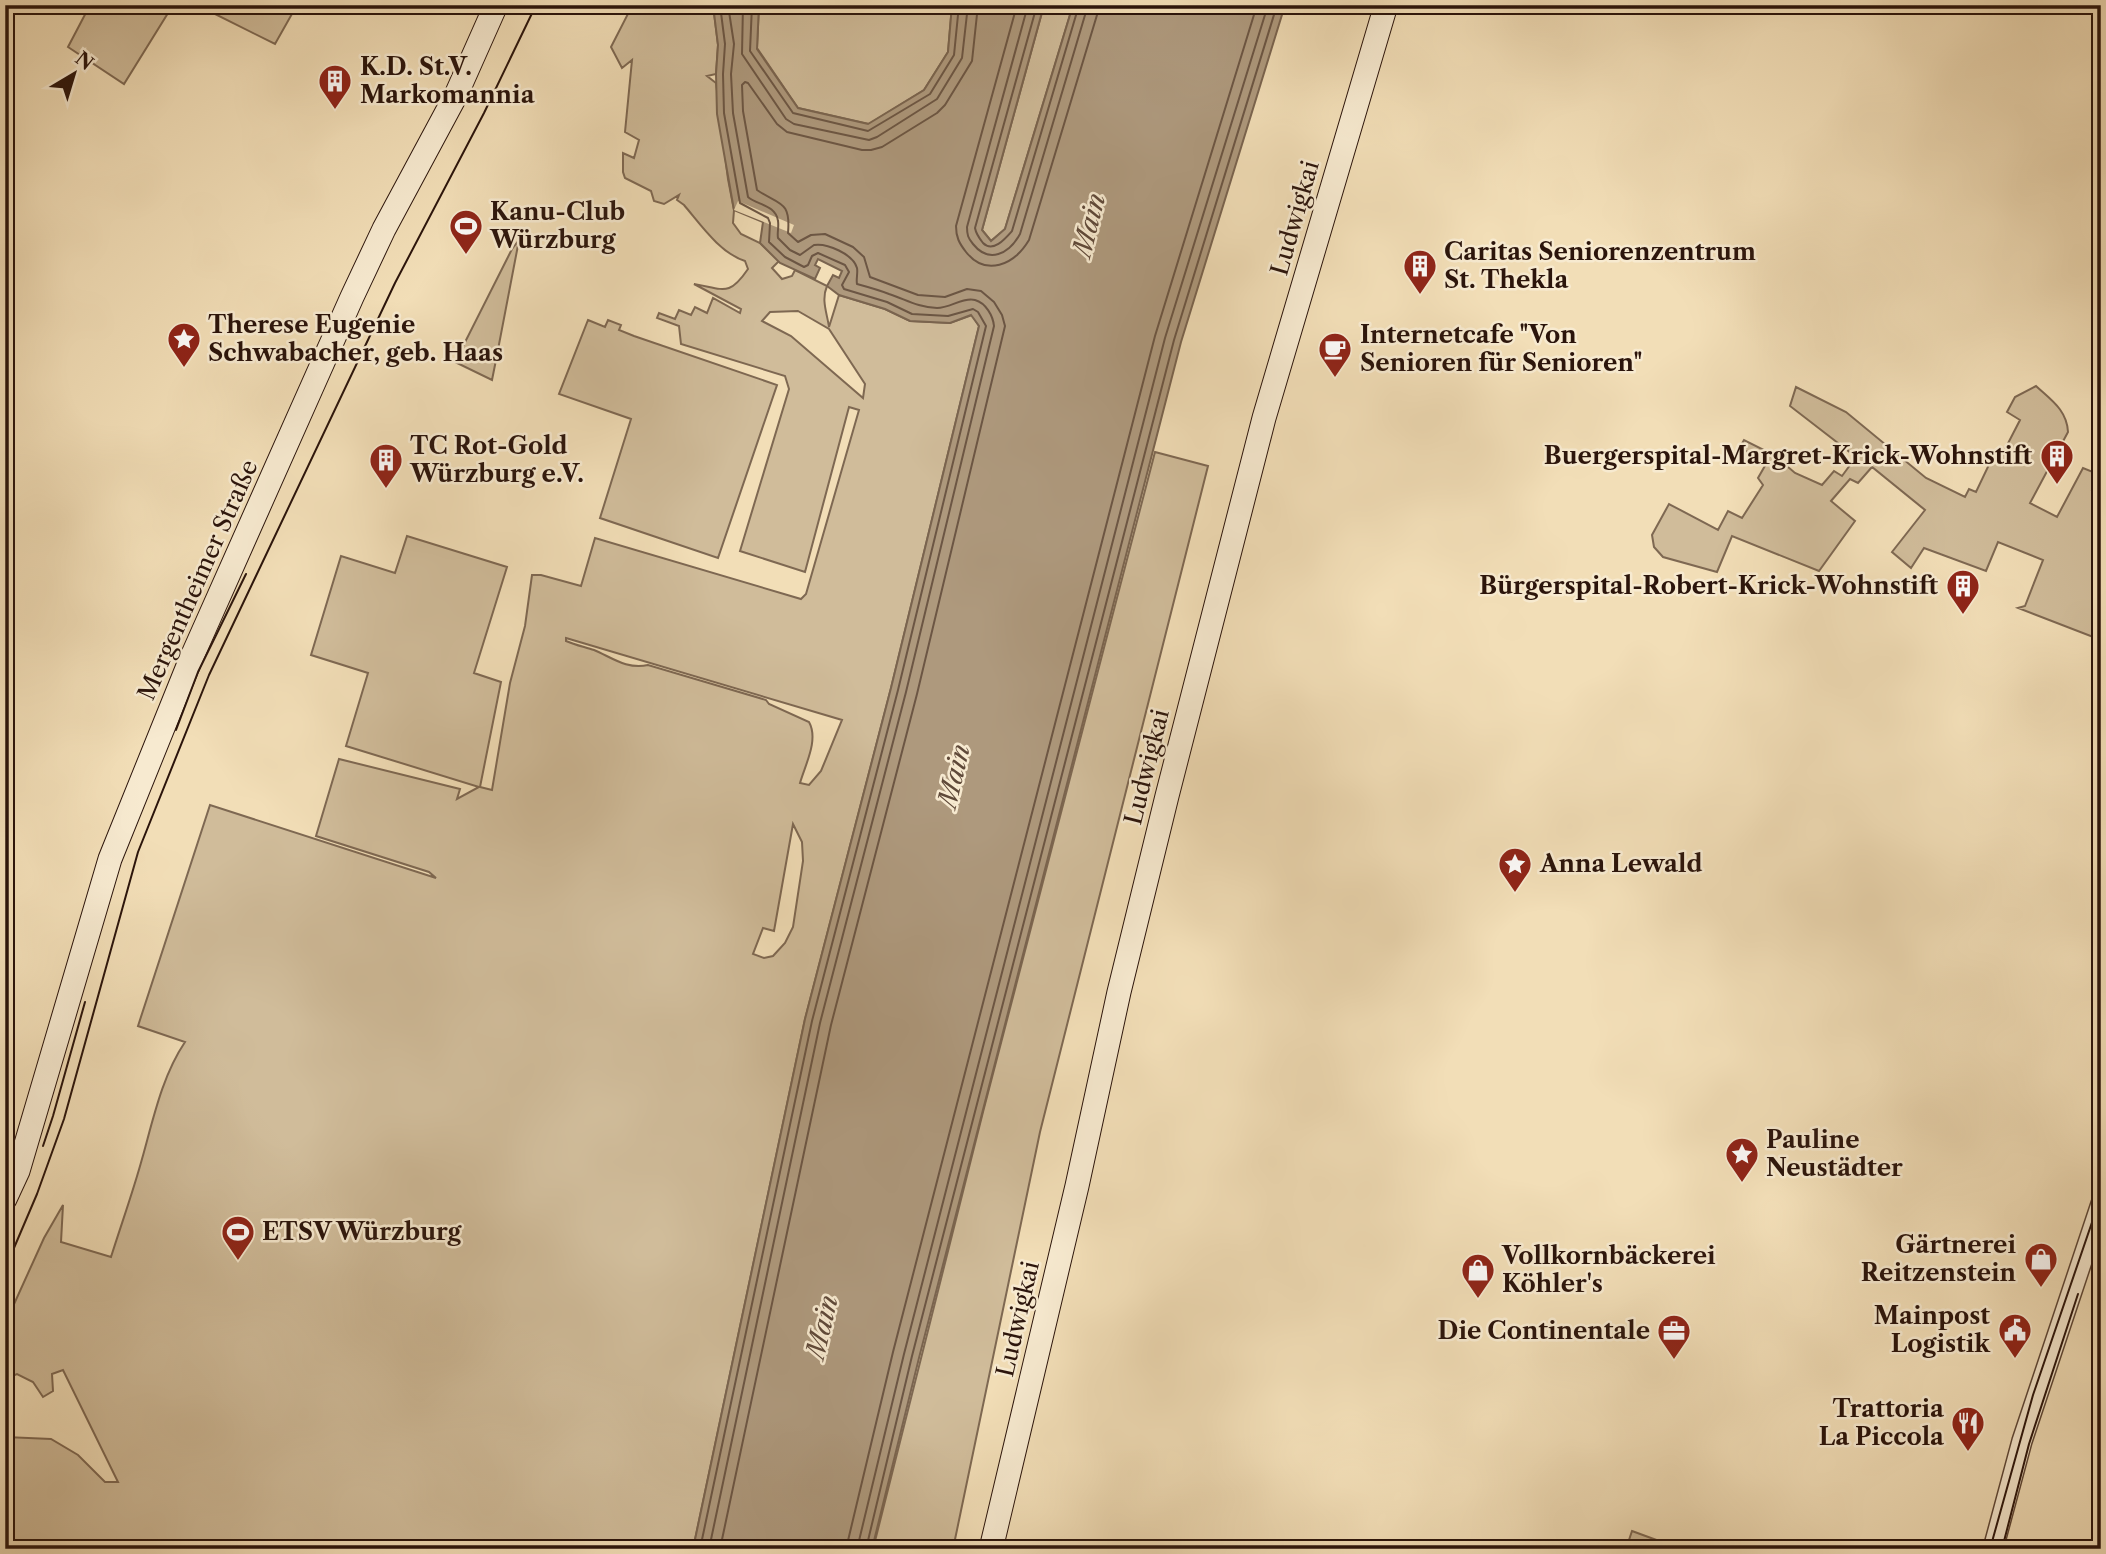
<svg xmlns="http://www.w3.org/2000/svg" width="2106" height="1554" font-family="'Libre Caslon Text',serif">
<rect width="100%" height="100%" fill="#f2deb7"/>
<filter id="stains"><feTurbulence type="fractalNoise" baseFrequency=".00286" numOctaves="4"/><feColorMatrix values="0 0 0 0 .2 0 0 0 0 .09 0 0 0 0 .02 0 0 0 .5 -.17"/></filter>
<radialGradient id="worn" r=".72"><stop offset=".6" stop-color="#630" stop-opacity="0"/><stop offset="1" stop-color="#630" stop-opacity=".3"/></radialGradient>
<path fill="#d0bc9a" stroke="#7e6852" stroke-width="2" fill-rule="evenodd" d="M90 5H173L124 84 68 47Z
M197 5H297L275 44Z
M626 5H713L718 45 716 74 707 76 716 83 728 179 734 210 733 223 741 234 760 243 779 261 772 268 782 279 792 276 795 270 827 286C821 300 827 313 829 327L839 295 885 309 910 321 950 323 972 315 979 326 891 688 805 1019 693 1549H5L6 1437 51 1439 78 1455 105 1482H118L63 1370 52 1374 53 1391 43 1397 33 1382 17 1374 5 1379V1324L44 1238 63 1205 61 1242 111 1257C121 1225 133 1192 142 1159 153 1120 162 1076 185 1042L138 1026 210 805 436 878 429 872 316 836 339 759 460 789 457 799 479 787 346 746 368 673 311 655 341 556 395 573 407 536 507 567 474 673 501 682 480 787 492 790 510 683 525 626 532 575H541L581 586 595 538 801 599 806 594 859 410 849 407 805 572 740 551 789 389 785 376 681 344 679 326 657 318 659 313 675 319 679 310 691 315 695 307 707 313 713 298 740 313 741 309 694 284C724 289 729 297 748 269L745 261C720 253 701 225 684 205L677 200 679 195 664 204 654 201 651 191 625 178 623 172V153L634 158 639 140 625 132 632 60 622 68 611 47 631 8ZM798 311 829 329 865 384 863 398 791 336 762 321 770 312ZM566 638 842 720 821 771 809 785 800 783C805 765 819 740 809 722L769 704 766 700 648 665C627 670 611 657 594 650 585 647 575 645 566 641ZM793 824 802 842 803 861 793 927 785 943 773 956 764 958 753 954 763 928 774 931Z
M759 5H952L948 52 924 90 869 124 798 108 757 48Z
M1044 5H1073L1005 229 991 241 982 230Z
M519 240 496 360 492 380 455 362 512 249Z
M588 320 605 327 608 320 621 325 619 330 634 336 777 385 718 558 600 518 631 419 559 394Z
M2036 386C2051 400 2067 410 2068 432L2030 503 2057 517 2083 468 2098 474 2092 490 2101 494V640L2018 608 2025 606 2043 560 1998 542 1986 571 1924 548 1911 568 1892 552 1925 510 1872 467 1858 483 1850 479 1831 501 1855 521 1819 571 1732 536 1717 572 1663 557 1654 547 1652 535 1669 504 1718 530 1728 511 1742 518 1763 485 1758 478 1766 464 1740 447 1744 440 1774 455 1795 473 1822 485 1834 471 1842 476 1856 457 1790 406 1796 387 1846 412 1926 478 1965 497 1969 489 1976 492 1995 452 2002 455 2020 420 2007 412 2015 397Z
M1155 452 1208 466 1040 1132 953 1549H873L983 1112Z
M1632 1531 1681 1549H1626Z"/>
<path fill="#ae997d" stroke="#7a644f" stroke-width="2" d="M713 5H759L757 49 798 108 868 124 924 90 948 52 952 5H1044L982 230 991 241 1005 229 1073 5H1285L1181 342 919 1358 872 1549H693L805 1019 891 688 979 326 971 315 950 323 910 321 885 309 839 295 827 286 833 275 839 278 842 271 818 259 815 265 820 268 815 279 780 263 760 243 763 222 734 210 717 114 716 74 718 45Z"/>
<path fill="#f2deb7" d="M738 201 794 225 791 233 734 210Z"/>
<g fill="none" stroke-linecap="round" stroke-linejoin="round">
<path stroke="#6c5644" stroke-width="2" d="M743 5 742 54 786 119 794 124 869 140 877 137 937 99 962 58 968 5
M752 5 750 51 793 113 868 131 930 94 954 55 959 5
M1017 5 956 226C956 237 959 243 966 252 986 277 1014 265 1029 240L1097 15 1099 5
M1028 5 967 227C967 235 968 238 973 244 989 264 1009 254 1020 234L1088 5
M1037 5 975 228C976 234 979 238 983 243 993 253 1005 239 1012 231L1079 5
M700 1549 812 1021 898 690 986 326 978 312 973 309 948 316 912 314 887 302 844 289 842 285 849 272 845 265 818 253 812 256 808 265 804 267 785 257 769 242 770 223 768 218 740 203 724 113 723 74 725 44 720 5
M709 1549 820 1023 906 692 994 326C993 316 986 303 975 300 963 297 950 308 937 308 917 307 907 300 889 294 879 290 868 287 857 284 856 279 858 273 857 268 853 254 827 243 814 245L800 255 790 250 778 238C777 233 779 227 778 221 776 205 757 205 748 197L733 113 731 74 734 44 728 5
M720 1549 831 1025 917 694 1005 326 1002 315 994 302 981 291 967 289 945 297 918 295 870 277 864 257 853 247 825 234 811 235 798 242 788 233C791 200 779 205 757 190L743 111 742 85 745 82 748 83 777 124 787 132 862 150H871L882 147 937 113 945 105 972 61 978 5
M846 1549 893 1352 1155 336 1257 5
M857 1549 904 1354 1165 338 1268 5
M866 1549 912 1356 1174 340 1277 5"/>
<defs>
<path id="tertiary" d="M1993 1549 2022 1441 2101 1204"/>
<path id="secondary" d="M5 1199 18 1171 110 859 190 661 352 297 384 229 456 95 496 5
M991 1549 1077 1186 1119 992 1167 796 1264 418 1386 5"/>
</defs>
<use href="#tertiary" stroke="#5d4636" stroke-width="22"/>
<use href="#secondary" stroke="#2b140b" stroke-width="25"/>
<use href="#tertiary" stroke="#f7ead0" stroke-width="19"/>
<use href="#secondary" stroke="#f7ead0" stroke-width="23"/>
<path stroke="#2b140b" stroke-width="2" d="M176 730 198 672 246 574
M43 1146 53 1116 85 1002
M5 1269 37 1194 64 1119 138 852 209 675 395 283 484 113 536 5
M1990 1549 2033 1395 2101 1196
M2002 1549 2029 1444 2078 1294"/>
</g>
<defs>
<symbol id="building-pin" viewBox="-11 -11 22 30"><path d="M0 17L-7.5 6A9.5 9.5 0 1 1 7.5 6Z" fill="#8f2418" stroke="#f7ead0"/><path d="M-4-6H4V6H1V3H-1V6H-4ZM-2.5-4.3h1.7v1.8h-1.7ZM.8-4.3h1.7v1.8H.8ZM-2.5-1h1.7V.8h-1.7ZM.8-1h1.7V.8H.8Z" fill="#fff"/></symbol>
<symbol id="stadium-pin" viewBox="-11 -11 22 30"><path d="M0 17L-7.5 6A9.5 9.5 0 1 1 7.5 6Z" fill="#8f2418" stroke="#f7ead0"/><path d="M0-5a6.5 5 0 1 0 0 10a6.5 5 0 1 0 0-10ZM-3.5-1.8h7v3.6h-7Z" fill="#fff"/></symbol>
<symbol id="sight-pin" viewBox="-11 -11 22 30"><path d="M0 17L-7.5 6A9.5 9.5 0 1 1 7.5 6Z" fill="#8f2418" stroke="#f7ead0"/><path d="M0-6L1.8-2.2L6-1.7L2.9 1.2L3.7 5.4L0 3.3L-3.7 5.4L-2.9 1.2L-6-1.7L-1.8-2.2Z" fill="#fff"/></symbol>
<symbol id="cafe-pin" viewBox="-11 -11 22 30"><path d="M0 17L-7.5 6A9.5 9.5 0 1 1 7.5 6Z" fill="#8f2418" stroke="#f7ead0"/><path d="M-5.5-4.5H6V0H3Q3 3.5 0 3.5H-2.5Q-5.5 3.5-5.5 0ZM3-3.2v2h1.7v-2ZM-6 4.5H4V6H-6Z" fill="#fff"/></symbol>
<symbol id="shop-pin" viewBox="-11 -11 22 30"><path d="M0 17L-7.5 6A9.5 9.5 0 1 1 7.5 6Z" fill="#8f2418" stroke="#f7ead0"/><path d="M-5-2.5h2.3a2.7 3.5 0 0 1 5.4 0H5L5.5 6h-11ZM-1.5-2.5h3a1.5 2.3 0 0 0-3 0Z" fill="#fff"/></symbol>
<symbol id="civic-pin" viewBox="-11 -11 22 30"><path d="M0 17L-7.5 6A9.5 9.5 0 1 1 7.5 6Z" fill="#8f2418" stroke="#f7ead0"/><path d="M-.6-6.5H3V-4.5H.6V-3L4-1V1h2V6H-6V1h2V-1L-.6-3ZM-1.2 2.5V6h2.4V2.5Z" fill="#fff"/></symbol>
<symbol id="office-pin" viewBox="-11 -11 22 30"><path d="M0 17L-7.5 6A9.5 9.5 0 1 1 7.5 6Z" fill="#8f2418" stroke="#f7ead0"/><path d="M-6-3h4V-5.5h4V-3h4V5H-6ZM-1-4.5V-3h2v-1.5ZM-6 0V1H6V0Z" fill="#fff"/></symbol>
<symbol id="restaurant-pin" viewBox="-11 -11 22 30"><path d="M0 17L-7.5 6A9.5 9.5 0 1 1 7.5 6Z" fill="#8f2418" stroke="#f7ead0"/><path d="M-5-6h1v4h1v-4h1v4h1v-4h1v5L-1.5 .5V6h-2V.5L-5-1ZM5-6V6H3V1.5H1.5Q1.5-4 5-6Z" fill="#fff"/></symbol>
</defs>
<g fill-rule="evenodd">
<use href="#building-pin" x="316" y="62" width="38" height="52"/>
<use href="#stadium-pin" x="447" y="207" width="38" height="52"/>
<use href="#building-pin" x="1401" y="247" width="38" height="52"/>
<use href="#sight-pin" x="165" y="320" width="38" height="52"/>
<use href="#cafe-pin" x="1316" y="330" width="38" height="52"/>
<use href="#building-pin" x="2038" y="437" width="38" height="52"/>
<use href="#building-pin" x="367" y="441" width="38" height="52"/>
<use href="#building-pin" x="1944" y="567" width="38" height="52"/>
<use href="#sight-pin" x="1496" y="845" width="38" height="52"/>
<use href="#sight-pin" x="1723" y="1135" width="38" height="52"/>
<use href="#stadium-pin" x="219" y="1213" width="38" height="52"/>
<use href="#shop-pin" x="2022" y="1240" width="38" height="52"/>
<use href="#shop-pin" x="1459" y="1251" width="38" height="52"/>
<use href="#civic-pin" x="1996" y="1311" width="38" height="52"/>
<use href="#office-pin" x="1655" y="1312" width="38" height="52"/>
<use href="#restaurant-pin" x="1949" y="1404" width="38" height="52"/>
</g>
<g text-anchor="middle" stroke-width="5" stroke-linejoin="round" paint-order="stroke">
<g font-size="24" font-weight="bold" fill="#2b140b" stroke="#f7ead0" text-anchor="start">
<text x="360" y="75">K.D. St.V.<tspan x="360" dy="28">Markomannia</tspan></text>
<text x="490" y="220">Kanu-Club<tspan x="490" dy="28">Würzburg</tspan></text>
<text x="1444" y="260">Caritas Seniorenzentrum<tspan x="1444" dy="28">St. Thekla</tspan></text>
<text x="208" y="333">Therese Eugenie<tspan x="208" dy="28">Schwabacher, geb. Haas</tspan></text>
<text x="1360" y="343">Internetcafe "Von<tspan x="1360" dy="28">Senioren für Senioren"</tspan></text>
<text x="410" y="454">TC Rot-Gold<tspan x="410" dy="28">Würzburg e.V.</tspan></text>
<text x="2032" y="464" text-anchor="end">Buergerspital-Margret-Krick-Wohnstift</text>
<text x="1938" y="594" text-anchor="end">Bürgerspital-Robert-Krick-Wohnstift</text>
<text x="1540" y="872">Anna Lewald</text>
<text x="1766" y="1148">Pauline<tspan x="1766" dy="28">Neustädter</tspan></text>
<text x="262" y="1240">ETSV Würzburg</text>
<text x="2016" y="1253" text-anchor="end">Gärtnerei<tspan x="2016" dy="28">Reitzenstein</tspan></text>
<text x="1502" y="1264">Vollkornbäckerei<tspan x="1502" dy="28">Köhler's</tspan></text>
<text x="1990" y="1324" text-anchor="end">Mainpost<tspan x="1990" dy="28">Logistik</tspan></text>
<text x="1650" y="1339" text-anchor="end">Die Continentale</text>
<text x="1944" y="1417" text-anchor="end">Trattoria<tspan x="1944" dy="28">La Piccola</tspan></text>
</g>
<g font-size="24" fill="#2b140b" stroke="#f7ead0">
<text transform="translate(1295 218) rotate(-74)" y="8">Ludwigkai</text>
<text transform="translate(198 580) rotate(-66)" y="8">Mergentheimer Straße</text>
<text transform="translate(1147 767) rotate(-76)" y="8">Ludwigkai</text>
<text transform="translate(1018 1319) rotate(-77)" y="8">Ludwigkai</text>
</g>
<g font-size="26" font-style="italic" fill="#5f4939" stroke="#f7ead0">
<text transform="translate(1089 225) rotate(-76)" y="9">Main</text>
<text transform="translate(954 776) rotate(-77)" y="9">Main</text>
<text transform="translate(822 1327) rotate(-77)" y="9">Main</text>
</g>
</g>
<rect width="2106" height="1554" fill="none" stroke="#f2deb7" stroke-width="28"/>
<rect x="7" y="7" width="2092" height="1540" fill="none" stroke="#2b140b" stroke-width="3.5"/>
<rect x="14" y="14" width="2078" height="1526" fill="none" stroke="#2b140b" stroke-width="2"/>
<g transform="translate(74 74) rotate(38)" stroke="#f7ead0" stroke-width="5" paint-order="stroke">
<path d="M0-5L12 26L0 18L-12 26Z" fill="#2b140b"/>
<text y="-10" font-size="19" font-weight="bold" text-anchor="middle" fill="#2b140b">N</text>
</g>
<rect width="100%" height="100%" filter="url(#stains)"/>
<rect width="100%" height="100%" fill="url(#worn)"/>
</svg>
